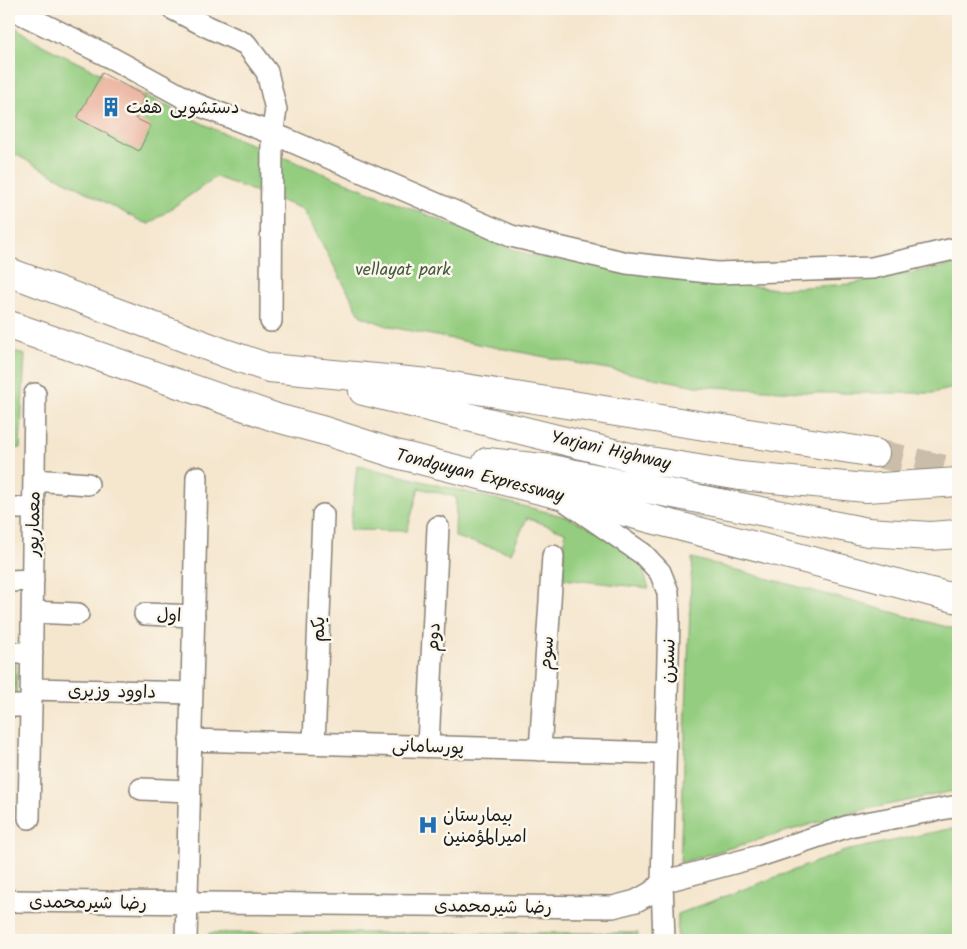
<svg xmlns="http://www.w3.org/2000/svg" width="967" height="949" font-family="Kalam,'Playpen Sans Arabic',sans-serif">
<rect width="100%" height="100%" fill="#fbf7ec"/>
<filter id="ink" filterUnits="userSpaceOnUse"><feTurbulence type="fractalNoise" baseFrequency=".02" numOctaves="2"/><feDisplacementMap in="SourceGraphic" scale="10" xChannelSelector="R" yChannelSelector="G"/><feConvolveMatrix kernelMatrix="1 2 1 2 8 2 1 2 1" color-interpolation-filters="sRGB"/></filter>
<filter id="wash" filterUnits="userSpaceOnUse"><feTurbulence type="fractalNoise" baseFrequency=".0096" numOctaves="4" result="noise"/><feDisplacementMap in="SourceGraphic" scale="20" xChannelSelector="R" yChannelSelector="G"/><feGaussianBlur stdDeviation="1.12" result="paint"/><feColorMatrix in="noise" values="0 0 0 0 0 0 0 0 0 0 0 0 0 0 0 0 0 1.4 0 .05"/><feComposite in="paint" operator="in"/></filter>
<g filter="url(#wash)">
<rect width="100%" height="100%" fill="#f5e6ce"/>
<path fill="#94cd80" stroke="#58744e" d="M9 23 44 46 218 131 527 255 776 289 850 284 958 264V387L933 393H817L696 386 390 327 361 316 303 209 216 177 149 224 142 222 9 151Z
M9 349 25 355 20 448 9 449Z
M357 465 567 517 618 541 641 565 649 588 563 579 565 532 527 518 511 553 455 537 456 497 419 488 407 531 350 530Z
M692 558 958 630V790L849 813 680 863Z
M9 662H16V697H9Z
M958 827V940H677L678 914 845 851Z
M209 933H638L637 940H209Z"/>
<g id="blocks">
<path fill="#ecb5a1" d="M102 73 145 96 135 118 151 126 139 151 77 118Z"/>
</g>
</g>
<g filter="url(#ink)">
<use href="#blocks" fill-opacity="0" stroke="#888175" stroke-width="1"/>
<g fill="none" stroke-linecap="round" stroke-linejoin="round">
<path stroke="#cabeaa" stroke-width="28" stroke-dasharray="28 14" stroke-linecap="butt" d="M875 453 958 472"/>
<defs>
<path id="minor" d="M12 9 106 55 196 104 286 139 511 236 627 263 717 273 872 268 958 248
M173 9 206 26 246 44 267 72 276 110 272 134 271 321
M34 480 88 484
M566 501 643 554 660 572 668 592 669 620 662 882 664 940
M9 508H34
M9 581 33 580
M32 612 78 614
M145 614 194 616
M9 653H32
M32 689 192 693
M9 706H31L35 394
M190 740 665 753
M314 743 323 515
M428 746 438 527
M540 750 553 556
M141 789 189 791
M29 818 31 706
M9 901 613 907 636 901 654 891 662 882 756 857 849 826 958 806
M186 940 197 477"/>
<path id="highway" d="M9 272 225 353 269 368 440 384 875 453
M9 325 277 418 325 431 396 454 556 494 958 599
M363 391 638 459 740 476 866 488 958 482
M487 462 552 469 617 483 868 532 930 536 958 534"/>
</defs>
<use href="#minor" stroke="#888175" stroke-width="24"/>
<use href="#highway" stroke="#888175" stroke-width="30"/>
<use href="#minor" stroke="#fff" stroke-width="21"/>
<use href="#highway" stroke="#fff" stroke-width="28"/>
</g>
</g>
<defs>
<symbol id="building-bare" viewBox="-9 -9 18 18"><path d="M-4-6H4V6H1V3H-1V6H-4ZM-2.5-4.3h1.7v1.8h-1.7ZM.8-4.3h1.7v1.8H.8ZM-2.5-1h1.7V.8h-1.7ZM.8-1h1.7V.8H.8Z" fill="#1f6fb2" stroke="#fbf7ec" stroke-width="2.5" paint-order="stroke"/></symbol>
<symbol id="hospital-bare" viewBox="-9 -9 18 18"><path d="M-5-5h3v3.5h4V-5h3V5h-3V1.5h-4V5h-3Z" fill="#1f6fb2" stroke="#fbf7ec" stroke-width="2.5" paint-order="stroke"/></symbol>
</defs>
<g fill-rule="evenodd">
<use href="#building-bare" x="97" y="93" width="28" height="28"/>
<use href="#hospital-bare" x="414" y="811" width="28" height="28"/>
</g>
<g text-anchor="middle" stroke-width="5" stroke-linejoin="round" paint-order="stroke">
<g font-size="18" fill="#1c1c1c" stroke="#fbf7ec" text-anchor="start">
<text x="126" y="113">دستشویی هفت</text>
<text x="443" y="821">بیمارستان<tspan x="443" dy="21">امیرالمؤمنین</tspan></text>
</g>
<g font-size="18" fill="#465a3f" stroke="#fbf7ec">
<text x="403" y="275">vellayat park</text>
</g>
<g font-size="18" fill="#1c1c1c" stroke="#fbf7ec">
<text transform="translate(611 450) rotate(13)" y="6">Yarjani Highway</text>
<text transform="translate(480 475) rotate(14)" y="6">Tondguyan Expressway</text>
<text transform="translate(33 524) rotate(-89)" y="6">معمارپور</text>
<text transform="translate(169 615) rotate(2)" y="6">اول</text>
<text transform="translate(318 629) rotate(-88)" y="6">یکم</text>
<text transform="translate(433 637) rotate(-87)" y="6">دوم</text>
<text transform="translate(546 653) rotate(-86)" y="6">سوم</text>
<text transform="translate(668 661) rotate(-88)" y="6">نسترن</text>
<text transform="translate(112 691) rotate(1)" y="6">داوود وزیری</text>
<text transform="translate(428 746) rotate(2)" y="6">پورسامانی</text>
<text transform="translate(88 902) rotate(1)" y="6">رضا شیرمحمدی</text>
<text transform="translate(493 906) rotate(1)" y="6">رضا شیرمحمدی</text>
</g>
</g>
<rect width="967" height="949" fill="none" stroke="#fbf7ec" stroke-width="30"/>
</svg>
